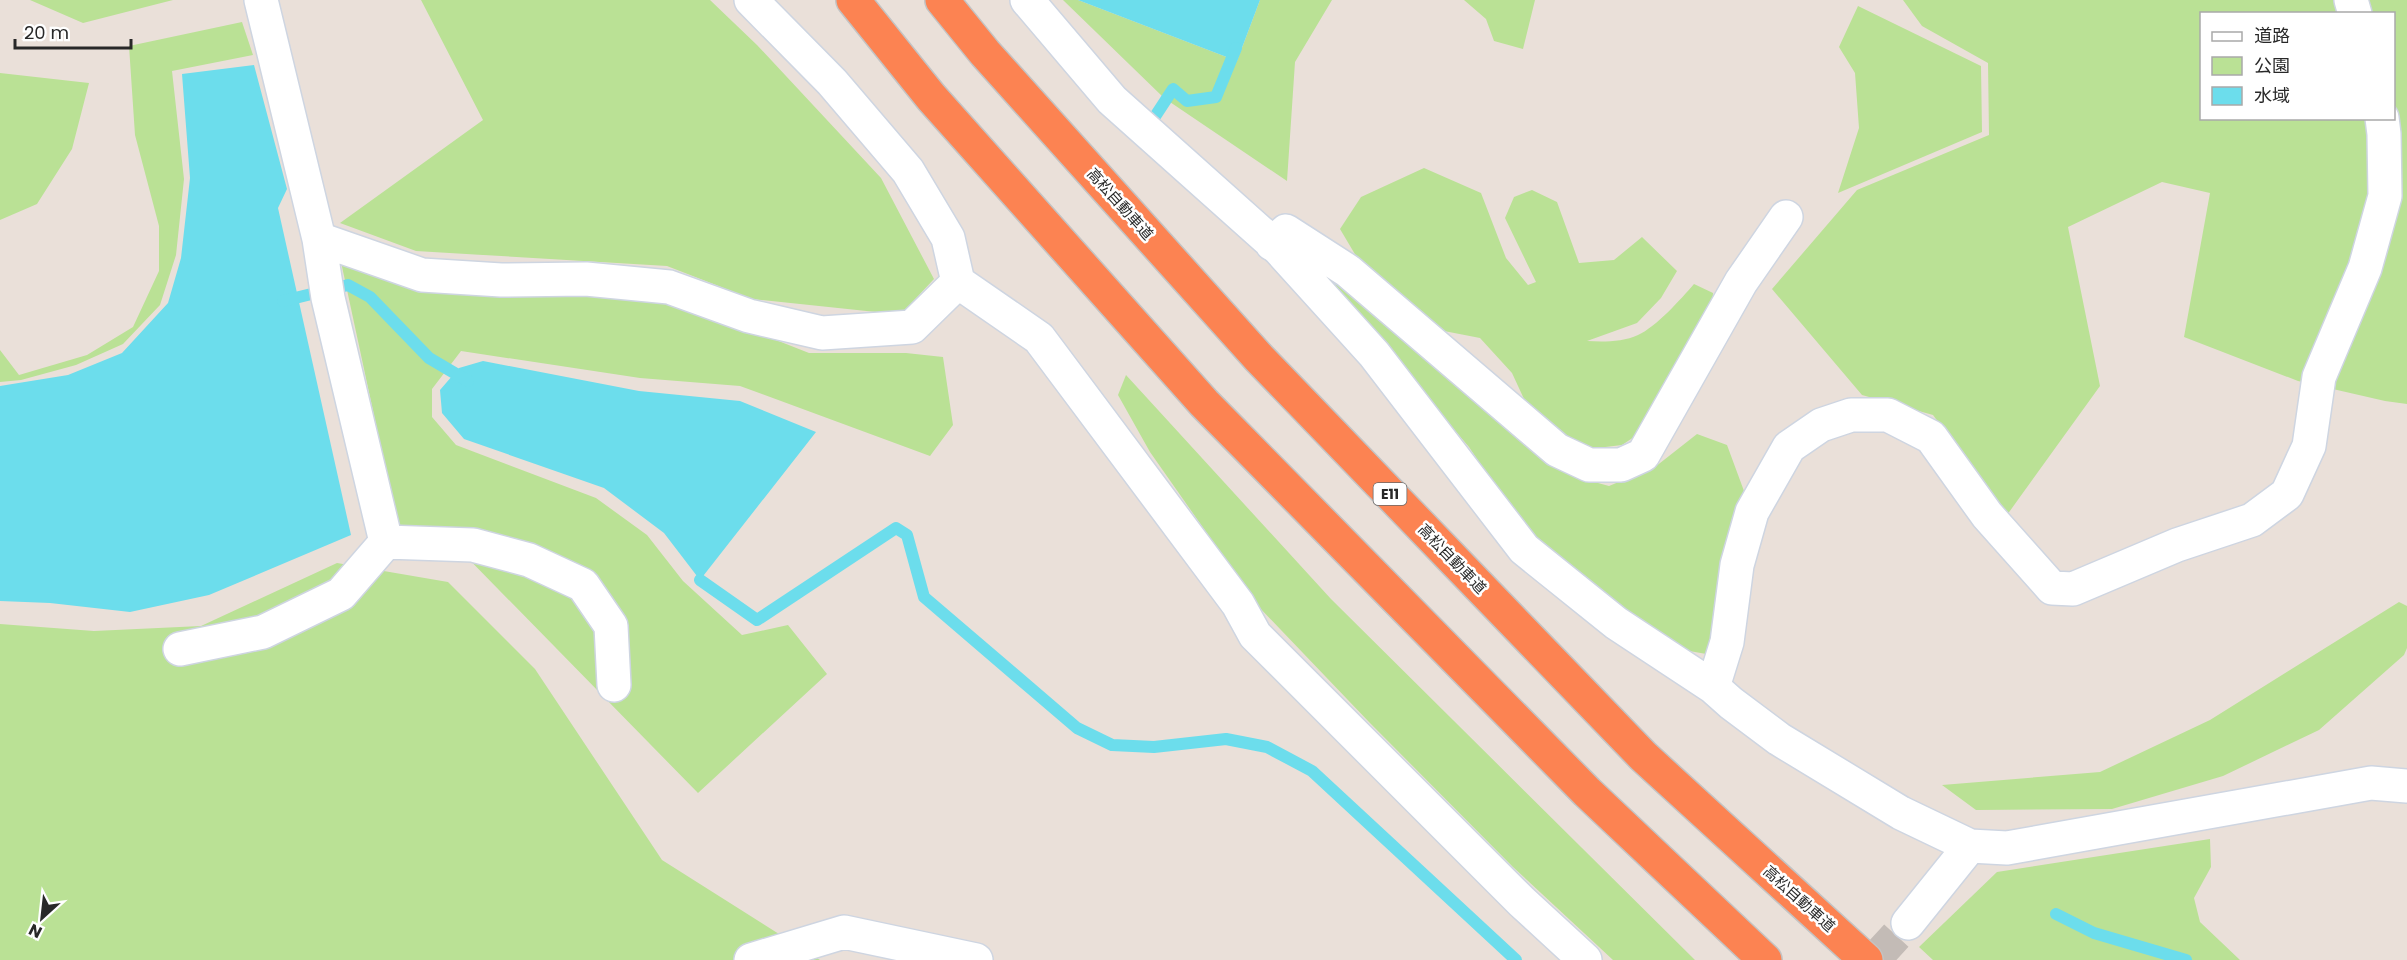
<svg xmlns="http://www.w3.org/2000/svg" width="2407" height="960" font-family="Poppins,'Noto Sans JP',sans-serif">
<rect width="100%" height="100%" fill="#eae0d9"/>
<path fill="#bae195" fill-rule="evenodd" d="M30 0H173L83 23Z
M421 0H710L757 45 881 178 934 279 904 311 876 312 752 299 667 266 416 251 340 223 483 120Z
M1063 0H1078L1237 61 1260 0H1332L1295 62 1287 181 1164 98Z
M1464 0H1535L1523 49 1494 41 1486 19Z
M1903 0H2407V404L2385 401 2298 381 2184 337 2210 193 2162 182 2068 227 2100 386 2007 515 1933 415 1862 395 1772 289 1857 190 1989 135 1988 63 1922 26ZM2202 14H2394V118H2202Z
M1858 6 1981 66 1982 132 1838 193 1859 128 1855 73 1839 47Z
M242 22 253 55 172 71 184 179 176 255 160 305 123 344 76 365 21 380 0 382V350L19 375 87 355 133 327 159 271V226L135 135 129 46Z
M0 73 89 83 72 149 37 204 0 220Z
M1424 168 1481 193 1506 258 1528 285 1536 282 1505 218 1514 197 1532 190 1557 202 1579 263 1614 260 1642 237 1677 271 1661 298 1637 323 1587 341C1603 342 1623 342 1638 335 1656 327 1681 299 1694 284L1713 293 1712 310 1646 429 1622 445 1580 450 1530 412 1512 373 1480 338 1444 331 1391 293 1359 261 1340 229 1361 197Z
M341 262 424 290 654 299 712 315 809 353H906L943 357 953 425 930 456 740 386 640 378 461 351 432 389V417L456 445 596 498 647 535 683 581 742 635 788 625 827 674 698 793 454 544 398 527Z
M1316 268 1391 320 1516 438 1576 477 1609 486 1655 467 1697 434 1727 445 1744 491 1729 537 1712 655 1678 649 1599 593 1521 525 1469 447Z
M1126 375 1331 599 1695 960H1613L1513 867 1369 722 1258 606 1150 452 1118 395Z
M337 563 448 582 535 669 662 860 820 960H0V624L94 631 201 626Z
M2399 602 2407 606V648L2404 655 2319 730 2223 776 2112 809 1976 810 1942 785 2100 772 2210 720Z
M2210 839 2211 867 2194 898 2200 922 2240 960H1933L1919 947 1997 872Z"/>
<path fill="#6cddec" d="M1078 0H1260L1237 61Z
M254 65 287 189 278 208 351 535 209 595 130 612 50 603 0 601V386L68 375 122 353 168 303 181 258 190 178 182 74Z
M483 361 639 391 740 401 816 432 700 580 664 533 604 488 464 439 442 413 440 390 459 368Z"/>
<g fill="none" stroke-linecap="round" stroke-linejoin="round">
<path stroke="#6cddec" stroke-width="12" d="M1154 118 1173 89 1187 101 1216 97 1236 48
M283 301 348 285 370 297 429 358 468 381
M700 580 757 620 896 528 907 535 924 597 1077 728 1112 745 1154 747 1226 739 1267 747 1312 771 1516 960
M2056 914 2094 933 2186 960"/>
<path stroke="#c3bbb6" stroke-width="33" stroke-dasharray="33 16" stroke-linecap="butt" d="M1874 960 1908 923"/>
<defs>
<path id="minor" d="M261 0 319 239 328 298 386 542
M751 0 832 82 908 171 948 238 958 282 1039 338 1238 604 1255 635 1522 902 1585 960
M1027 0 1112 100 1279 249 1374 354 1524 549 1616 623 1713 687 1731 703 1779 739 1901 813 1970 846 2007 848 2371 783 2407 786
M2351 0 2355 14
M319 239 422 275 501 280 586 279 669 287 749 316 822 333 912 327 958 282
M1272 244 1286 231 1348 271 1557 450 1589 465H1621L1643 455 1741 282 1786 217
M386 542 473 545 529 560 583 585 611 626 614 685
M180 649 263 632 341 594 386 542
M1713 687 1727 642 1737 565 1752 512 1789 447 1821 425 1851 415H1888L1931 437 1987 515 2052 588 2073 589 2177 545 2252 520 2287 494 2309 446 2319 377 2365 268 2385 196 2384 134 2382 118
M1908 923 1970 846
M751 960 844 932 976 960"/>
<path id="motorway" d="M853 0 931 97 1204 403 1587 792 1765 960
M942 0 985 53 1258 357 1643 756 1866 960"/>
</defs>
<use href="#minor" stroke="#ced5e1" stroke-width="36"/>
<use href="#motorway" stroke="#c3c3c3" stroke-width="36"/>
<use href="#minor" stroke="#fff" stroke-width="33"/>
<use href="#motorway" stroke="#fc8352" stroke-width="33"/>
</g>
<g text-anchor="middle" stroke-width="5" stroke-linejoin="round" paint-order="stroke">
<rect fill="#fff" stroke="#686868" stroke-width="1.5" x="1373.5" y="483" width="33" height="22" rx="4.5"/>
<g font-size="14" font-weight="bold" fill="#282828">
<text x="1390" y="499">E11</text>
</g>
<g font-size="15" fill="#282828" stroke="#fff">
<text transform="translate(1120 204) rotate(48)" y="5">高松自動車道</text>
<text transform="translate(1452 559) rotate(46)" y="5">高松自動車道</text>
<text transform="translate(1799 899) rotate(42)" y="5">高松自動車道</text>
</g>
</g>
<rect x="2200" y="12" width="195" height="108" fill="#ffffff" stroke="#a9a9a9" stroke-width="1.5"/>
<rect x="2212" y="32" width="30" height="9" fill="#ffffff" stroke="#a9a9a9" stroke-width="1.5"/>
<text x="2254" y="42" font-size="18" fill="#282828">道路</text>
<rect x="2212" y="57" width="30" height="18" fill="#bae195" stroke="#a9a9a9" stroke-width="1.5"/>
<text x="2254" y="72" font-size="18" fill="#282828">公園</text>
<rect x="2212" y="87" width="30" height="18" fill="#6cddec" stroke="#a9a9a9" stroke-width="1.5"/>
<text x="2254" y="102" font-size="18" fill="#282828">水域</text>
<g transform="translate(42 918) rotate(207)" stroke="#ffffff" stroke-width="4.5" paint-order="stroke">
<path d="M0-4.5L10 22L0 15L-10 22Z" fill="#282828"/>
<text y="-9" font-size="16" font-weight="bold" text-anchor="middle" fill="#282828">N</text>
</g>
<path d="M15 39v9h116v-9" fill="none" stroke="#282828" stroke-width="3"/>
<text x="24" y="39" font-size="18" fill="#282828" stroke="#ffffff" stroke-width="4.5" paint-order="stroke">20 m</text>
</svg>
